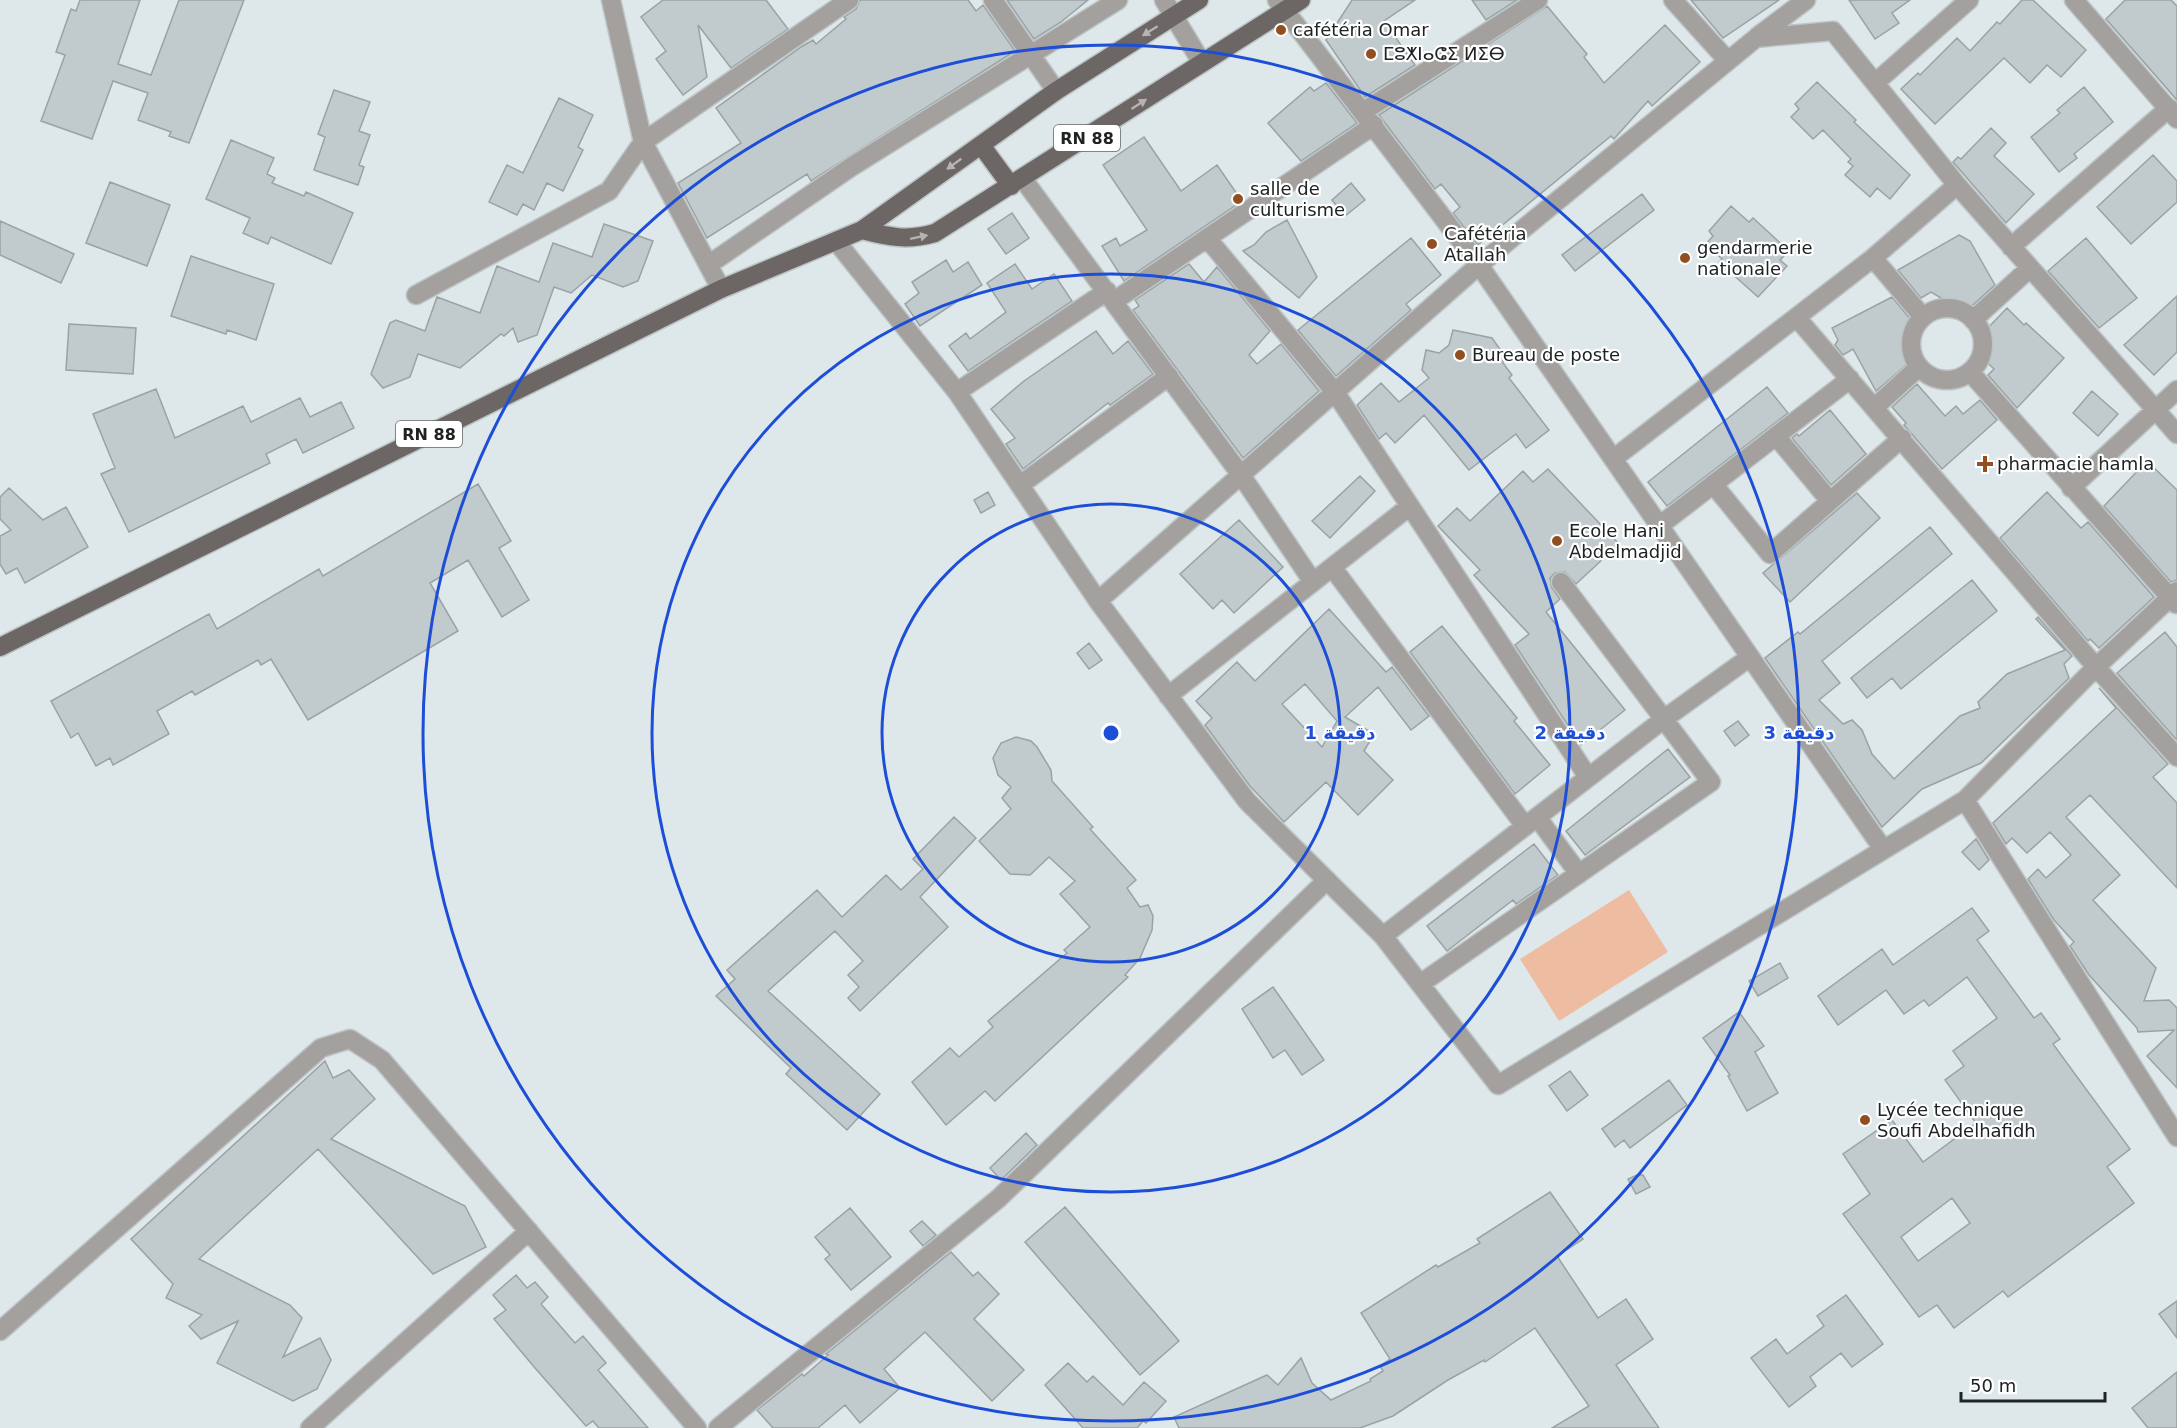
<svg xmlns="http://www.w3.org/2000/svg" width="2177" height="1428" font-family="'DejaVu Sans','Noto Naskh Arabic','Noto Sans Tifinagh',sans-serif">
<rect width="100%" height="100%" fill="#dee7e9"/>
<path fill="#eebca1" d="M1629 890 1668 952 1559 1021 1520 959Z"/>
<path fill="#c1cacc" stroke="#9aa2a4" stroke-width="1.5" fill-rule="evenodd" d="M80 0H140L118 64 151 75 179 0H244L189 143 169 136 171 132 138 120 148 93 113 81 92 139 41 121 65 55 56 52 71 9 76 11Z
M663 0H766L788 29 731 68 698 25 707 77 683 95 656 59 666 51 641 17Z
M860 0H968L976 11 983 5 1015 51 811 181 807 174 707 238 678 183 741 143 716 108 801 47 813 40 816 44 846 19 844 17 856 9Z
M1007 0H1088L1061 22 1034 39Z
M1352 0H1415L1384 21 1415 65 1365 97 1326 40Z
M1472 0H1517L1486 20Z
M1691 0H1779L1723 38Z
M1849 0H1910L1892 13 1899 23 1875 39Z
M2022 0H2033L2086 50 2061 77 2047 65 2030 83 2004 58 1935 124 1901 89 1918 73 1920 75 1957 38 1970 51 1997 22 2000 24Z
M2125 0H2171L2177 6V100L2106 19Z
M1547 6 1587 54 1584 57 1604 83 1665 25 1700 62 1652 106 1648 101 1614 139 1611 136 1478 245 1453 213 1460 207 1441 184 1435 189 1379 115Z
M1817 82 1856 120 1854 122 1910 175 1890 199 1877 188 1870 197 1845 175 1853 166 1848 162 1851 159 1823 130 1813 139 1791 117 1799 109 1795 104Z
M1326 83 1357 123 1301 161 1268 123 1310 87 1314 91Z
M2084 87 2113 122 2074 154 2077 158 2059 172 2031 137 2060 113 2057 110Z
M334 90 370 102 359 131 370 135 359 165 364 167 358 185 314 170 325 137 318 134Z
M559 98 593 115 578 147 583 150 563 191 547 183 534 210 523 204 517 215 489 202 507 165 523 173Z
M1991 128 2006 143 1994 156 2034 194 2006 223 1953 162 1958 157 1961 159Z
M1144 137 1181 191 1217 165 1242 201 1124 281 1102 246 1116 238 1120 246 1147 230 1103 165Z
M231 140 274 158 267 174 275 178 272 183 304 196 306 192 353 213 331 264 271 237 268 244 243 233 250 218 206 199Z
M2153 155 2177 181V202L2131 244 2097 207Z
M110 182 170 205 147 266 86 243Z
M1351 183 1365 200 1345 216 1332 200Z
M1642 194 1654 210 1575 271 1562 255Z
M1731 206 1749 222 1753 218 1789 251 1780 260 1787 266 1758 297 1719 262 1722 259 1706 244 1713 236 1709 231Z
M1012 213 1029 238 1006 254 988 229Z
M1287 220 1317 277 1299 298 1243 251 1254 245 1266 232Z
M0 221 74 254 61 283 0 255Z
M604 224 653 241 638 281 623 287 592 275 571 293 554 287 537 335 518 342 513 328 504 336 501 334 460 368 418 354 410 377 383 388 371 374 390 323 396 320 425 331 437 297 480 313 497 266 539 282 553 243 592 257Z
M1959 235 1970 241 1995 285 1965 312 1931 292 1921 298 1898 270Z
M1411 238 1441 275 1406 304 1411 310 1336 376 1298 330Z
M2086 238 2137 298 2099 328 2048 271Z
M191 256 274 284 256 340 227 330 226 334 171 316Z
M946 260 953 272 968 262 982 285 920 326 905 304 919 293 912 282Z
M1015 264 1032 289 1054 274 1072 301 968 371 949 346 966 333 970 339 1006 312 987 283Z
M1189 264 1204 282 1217 267 1270 331 1249 355 1257 364 1281 344 1319 391 1243 458 1133 310 1139 306 1135 300Z
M2177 296V352L2154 375 2124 345Z
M1892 297 1916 326 1908 341 1917 356 1876 391 1853 349 1843 355 1835 345 1838 340 1832 328Z
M2007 308 2024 325 2026 323 2064 358 2017 408 1988 375 1994 369 1974 350 1985 339 1981 335Z
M69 324 136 328 133 374 66 370Z
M1453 330 1492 338 1504 355 1503 363 1512 375 1509 378 1549 430 1526 448 1516 434 1469 470 1424 415 1395 443 1386 433 1379 439 1357 405 1381 383 1399 402 1429 378 1422 370 1426 350 1439 353 1449 345Z
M1096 331 1113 354 1128 341 1153 374 1110 405 1108 403 1023 469 1006 444 1015 438 991 409 1024 381Z
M1917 384 1945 416 1956 406 1963 414 1980 400 1997 420 1942 469 1904 425 1906 423 1892 407Z
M1767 387 1788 413 1667 506 1648 482Z
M156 389 175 438 243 406 251 422 300 398 310 417 341 402 354 428 303 453 296 439 266 454 270 463 129 532 101 474 115 468 93 414Z
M2092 391 2118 414 2098 436 2073 413Z
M1830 410 1866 454 1831 485 1792 438 1797 434 1799 436Z
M2147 461 2177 490V580L2171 582 2104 506Z
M1548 469 1619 544 1576 584 1565 572 1555 573 1550 578 1552 588 1560 599 1546 612 1625 710 1581 745 1515 645 1529 634 1474 575 1480 570 1438 526 1457 508 1470 521 1523 471 1533 482Z
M1360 476 1375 491 1330 538 1312 521Z
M478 484 511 541 499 548 529 600 502 617 468 560 430 583 458 631 308 720 271 659 261 665 258 660 195 695 192 691 157 711 169 734 113 765 110 758 96 766 78 733 71 738 51 701 209 614 217 629 319 569 323 576Z
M9 488 43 520 66 507 88 547 25 583 17 568 6 574 0 564V536L11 530 0 519V497Z
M988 492 995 505 981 513 974 500Z
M2047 492 2081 528 2088 522 2154 597 2099 648 2090 639 2088 641 2000 538Z
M1857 493 1880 518 1790 602 1763 573Z
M1239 520 1283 567 1234 613 1222 600 1213 609 1180 574Z
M1930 527 1952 554 1822 661 1840 683 1819 700 1843 724 1852 720 1862 730 1872 754 1894 779 1960 716 1980 708 1978 702 2007 674 2065 650 2036 619 2038 617 2072 656 2064 664 2069 678 1981 763 1922 789 1882 827 1765 658 1798 632 1800 634Z
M1972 580 1997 611 1901 689 1892 678 1867 698 1851 678Z
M1329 609 1386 672 1392 667 1429 716 1411 730 1378 687 1345 717 1374 734 1364 751 1393 780 1358 815 1326 782 1284 822 1250 786 1205 725 1212 718 1196 701 1237 662 1255 681ZM1305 684 1337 721 1322 747 1282 704Z
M1442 626 1517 718 1514 721 1550 765 1515 794 1410 652Z
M2165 632 2177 647V740L2117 673Z
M1089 643 1102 660 1089 669 1077 653Z
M2099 688 2168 764 2153 777 2177 803V888L2090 795 2066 817 2120 875 2093 900 2156 968 2144 1001 2169 1000 2177 1008V1088L2147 1056 2174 1030 2138 1032 2137 1028 2089 975 2070 946 2074 942 2054 920 2028 879 2038 869 2046 878 2071 855 2050 832 2027 853 2012 838 2006 844 1993 823 2116 708Z
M1738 721 1749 735 1735 746 1724 731Z
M1016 737 1031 741 1037 747 1051 770 1052 781 1093 827 1090 829 1136 880 1127 888 1140 907 1148 905 1153 916 1152 930 1140 958 1125 975 1128 977 995 1101 985 1091 946 1125 912 1082 950 1048 959 1057 993 1027 988 1021 1067 953 1064 950 1090 927 1060 894 1075 881 1049 857 1030 875 1010 874 979 841 1011 809 1002 798 1011 787 998 775 993 758 1001 743Z
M1668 749 1690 777 1585 855 1566 831Z
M954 817 976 838 920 897 948 927 860 1011 848 998 859 987 848 975 863 961 835 931 768 991 880 1094 847 1130 786 1074 791 1068 716 996 735 979 727 970 817 890 842 917 886 875 901 890 923 869 913 859Z
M1976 839 1989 860 1979 870 1962 852Z
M1534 844 1558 875 1516 904 1513 900 1447 951 1427 926Z
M1972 908 1989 931 1977 940 2034 1018 2041 1013 2060 1039 2053 1044 2130 1149 2107 1167 2134 1203 2008 1297 2003 1291 1954 1328 1937 1305 1919 1317 1843 1214 1870 1194 1843 1154 1892 1120 1923 1162 1976 1123 1945 1080 1964 1066 1953 1051 1997 1018 1967 977 1929 1006 1924 1000 1904 1014 1886 990 1838 1025 1818 996 1882 949 1893 965ZM1952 1198 1970 1223 1918 1261 1901 1237Z
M1780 963 1788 978 1758 996 1749 981Z
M1273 987 1324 1060 1302 1075 1285 1050 1273 1058 1242 1009Z
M1739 1012 1764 1046 1755 1052 1778 1093 1747 1111 1728 1076 1730 1075 1703 1038Z
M325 1061 333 1078 349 1070 375 1099 331 1139 465 1206 486 1247 433 1274 318 1149 199 1259 290 1305 302 1318 283 1357 320 1338 331 1360 317 1389 293 1401 217 1363 238 1321 201 1339 189 1326 202 1315 166 1298 173 1284 131 1239Z
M1570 1071 1588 1095 1567 1111 1549 1086Z
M1669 1080 1687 1105 1630 1148 1624 1140 1615 1147 1602 1129Z
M1026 1133 1037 1145 1001 1180 990 1168Z
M1637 1175H1643L1650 1187 1636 1194 1628 1179Z
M1550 1192 1583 1239 1557 1256 1598 1318 1626 1299 1653 1339 1616 1365 1659 1428H1552L1589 1406 1535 1328 1485 1362 1484 1360 1448 1380 1393 1416 1360 1428H1179L1174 1417 1267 1375 1278 1385 1301 1358 1312 1383 1331 1400 1371 1381 1370 1379 1383 1371 1380 1366 1390 1359 1361 1313 1436 1265 1438 1267 1480 1243 1477 1239Z
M1065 1207 1179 1341 1140 1375 1025 1242Z
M850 1208 891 1257 851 1290 825 1259 830 1255 815 1237Z
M922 1221 936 1235 923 1246 910 1231Z
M951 1252 973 1276 978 1272 999 1294 974 1319 1024 1370 992 1401 925 1332 884 1369 900 1388 860 1423 845 1405 818 1428H773L757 1410 802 1374 804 1376 828 1355 826 1354Z
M516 1275 527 1288 535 1282 548 1297 541 1304 575 1343 583 1336 606 1363 598 1370 648 1428H599L593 1421 586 1426 535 1368 494 1319 506 1310 493 1295Z
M1846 1295 1883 1344 1852 1367 1841 1353 1810 1377 1816 1386 1789 1407 1751 1358 1776 1339 1787 1354 1824 1326 1817 1316Z
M2177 1301V1338L2159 1314Z
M1068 1363 1087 1382 1093 1376 1123 1405 1144 1382 1166 1401 1146 1423 1143 1421 1137 1428H1083L1045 1385Z
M2177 1372V1428H2148L2132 1408Z"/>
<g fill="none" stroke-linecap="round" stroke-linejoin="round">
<defs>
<path id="minor" d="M611 0 643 142 721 289
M993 0 1056 91
M1164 0 1202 63
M1277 0 1479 265 1883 849
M1673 0 1728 61
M2074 0 2177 119
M1757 37 1806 0
M1875 83 1969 0
M1364 111 1538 0
M1023 179 1241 475 1313 582
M1207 238 1335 392 1588 777
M836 241 957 392 1098 601 1247 801 1383 936 1498 1085 1965 800 2096 667 2177 591
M2011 247 2169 108
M1873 258 1957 185
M708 265 851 167 1118 0
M416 295 609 191 643 142 849 0
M1114 301 1374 125
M1911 344a36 36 0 1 1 72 0a36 36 0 1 1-72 0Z
M1797 318 2096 667 2177 757
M1973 320 2030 268
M1970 372 2176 604
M957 392 1107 291
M1875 407 1919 367
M1776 436 1830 501
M1613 459 1873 258 1923 317
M1713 484 1770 554 1902 438
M1020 485 1169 376
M2071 488 2177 390
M1659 526 1850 379
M1332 567 1525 826
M1098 601 1479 265 1756 38 1833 31 1957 185 2177 434
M1168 696 1410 506
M1965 800 2177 1137
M1537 817 1579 874
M1383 936 1664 719 1750 657
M1420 984 1711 782 1561 582
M0 1331 321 1048 350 1039 382 1060 697 1428
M310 1428 529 1231
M718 1428 999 1198 1327 880"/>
<path id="major" d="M981 145 1011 186
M862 230C889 237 908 241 935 233L1301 0
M0 647 721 289 862 230 1056 91 1199 0"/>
</defs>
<use href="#minor" stroke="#bcc4c6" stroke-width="21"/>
<use href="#major" stroke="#bcc4c6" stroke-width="21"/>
<use href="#minor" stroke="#a3a09e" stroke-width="18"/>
<use href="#major" stroke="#6c6764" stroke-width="18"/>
</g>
<defs><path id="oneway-solid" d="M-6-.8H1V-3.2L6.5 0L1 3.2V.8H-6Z" transform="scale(1.5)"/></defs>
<g fill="#b6b3b2">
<use href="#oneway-solid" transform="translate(1150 31) rotate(148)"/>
<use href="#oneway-solid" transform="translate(1139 104) rotate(-33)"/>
<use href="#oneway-solid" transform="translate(954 164) rotate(144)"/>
<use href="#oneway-solid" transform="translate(919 237) rotate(-12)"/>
</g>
<g fill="none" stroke="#1d4ed8" stroke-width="3">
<circle cx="1111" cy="733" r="229"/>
<circle cx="1111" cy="733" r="459"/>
<circle cx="1111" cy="733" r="688"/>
</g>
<g fill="#924e21" stroke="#fff" stroke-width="2">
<circle cx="1281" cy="30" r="6"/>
<circle cx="1371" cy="54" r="6"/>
<circle cx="1238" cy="199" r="6"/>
<circle cx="1432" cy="244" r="6"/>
<circle cx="1685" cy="258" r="6"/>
<circle cx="1460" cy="355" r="6"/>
<path d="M1982 455h6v6h6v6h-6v6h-6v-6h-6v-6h6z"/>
<circle cx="1557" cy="541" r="6"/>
<circle cx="1865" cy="1120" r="6"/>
</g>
<g text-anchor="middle" stroke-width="4.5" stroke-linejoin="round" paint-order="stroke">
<g fill="#fff" stroke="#636566" stroke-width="1.5">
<rect x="1054" y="125" width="66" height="26" rx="4.5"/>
<rect x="396" y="421" width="66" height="26" rx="4.5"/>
</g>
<g font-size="16" font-weight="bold" fill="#202324">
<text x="1087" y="144">RN 88</text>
<text x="429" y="440">RN 88</text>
</g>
<g font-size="18" fill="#202324" stroke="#fff" text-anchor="start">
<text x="1293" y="36">cafétéria Omar</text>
<text x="1383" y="60">ⵎⵓⵅⵏⴰⵛⵉ ⵍⵉⴱ</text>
<text x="1250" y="195">salle de<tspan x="1250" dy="21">culturisme</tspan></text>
<text x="1444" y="240">Cafétéria<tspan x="1444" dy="21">Atallah</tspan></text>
<text x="1697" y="254">gendarmerie<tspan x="1697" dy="21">nationale</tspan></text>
<text x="1472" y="361">Bureau de poste</text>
<text x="1997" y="470">pharmacie hamla</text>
<text x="1569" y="537">Ecole Hani<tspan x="1569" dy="21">Abdelmadjid</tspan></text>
<text x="1877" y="1116">Lycée technique<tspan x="1877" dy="21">Soufi Abdelhafidh</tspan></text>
</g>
</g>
<circle cx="1111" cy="733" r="9" fill="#1d4ed8" stroke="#fff" stroke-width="3"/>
<g font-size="18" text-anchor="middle" font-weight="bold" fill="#1d4ed8" stroke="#fff" stroke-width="4.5" stroke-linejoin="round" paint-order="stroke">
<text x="1340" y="739">1 دقيقة</text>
<text x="1570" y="739">2 دقيقة</text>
<text x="1799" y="739">3 دقيقة</text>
</g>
<path d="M1961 1392v9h144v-9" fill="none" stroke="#202324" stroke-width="3"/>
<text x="1970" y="1392" font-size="18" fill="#202324" stroke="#ffffff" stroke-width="4.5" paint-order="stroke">50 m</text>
</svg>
